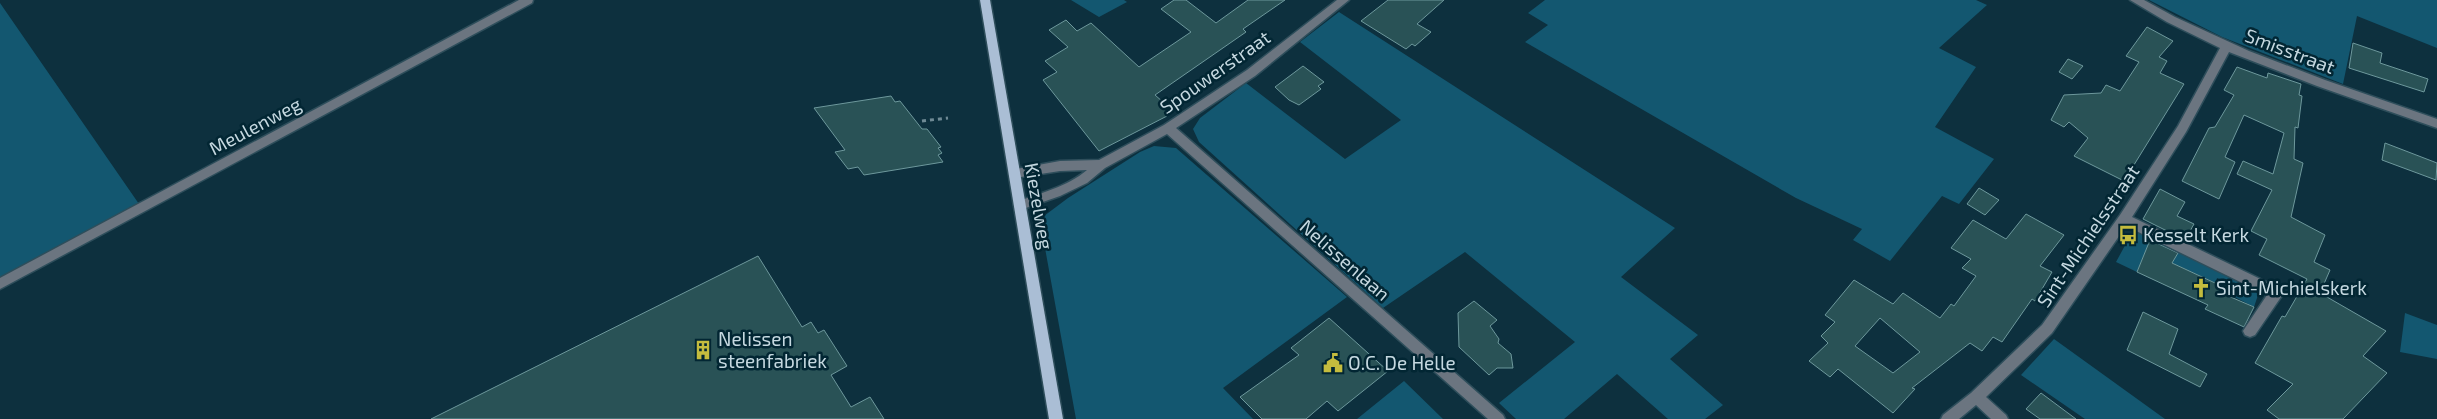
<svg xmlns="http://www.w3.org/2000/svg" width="2437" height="419" font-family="'Exo 2',sans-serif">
<rect width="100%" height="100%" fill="#0d303e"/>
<path fill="#135770" d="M1071 0H1124L1127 2 1099 17Z
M1545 0H1976L1987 5 1939 48 1976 67 1935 127 1994 159 1959 204 1942 196 1890 261 1853 240 1862 229 1796 198 1525 42 1548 25 1528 13Z
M2149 0H2437V48L2357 16 2343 84 2222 37Z
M0 3 139 204 0 278Z
M1339 12 1675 228 1621 277 1698 335 1670 359 1723 405 1705 419H1668L1617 374 1564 419H1516L1499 403 1575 342 1465 252 1383 308 1199 142 1193 129 1200 118 1246 83 1345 159 1401 120 1300 42Z
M1154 146 1176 148 1347 297 1223 388 1253 419H1076L1041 226 1044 216 1068 198 1140 152Z
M2134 229 2251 284 2258 295 2254 307 2227 293 2230 284 2217 278 2216 283 2146 251 2137 272 2116 262Z
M2405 313 2437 325V359L2400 352Z
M2054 339 2165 419H2085L2021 375Z
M1404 381 1443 419H1357Z"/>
<path fill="#295256" stroke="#6d989c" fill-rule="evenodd" d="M1174 0H1186L1216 23 1248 0H1285L1243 29 1246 32 1155 95 1171 109 1167 116 1099 151 1043 80 1057 72 1045 61 1068 47 1049 30 1066 20 1077 31 1091 23 1139 67 1191 32 1161 9Z
M1388 0H1444L1417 24 1431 32 1415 46 1412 44 1406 49 1361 21Z
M2147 27 2173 41 2159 57 2167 61 2160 73 2184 84 2124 181 2074 156 2088 138 2069 122 2064 127 2051 120 2064 95 2101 93 2106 85 2120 91 2139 62 2126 56Z
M2353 43 2382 53 2380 63 2428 79 2424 92 2349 68Z
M2068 59 2083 66 2072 79 2059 72Z
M1303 66 1324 82 1318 86 1321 89 1299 105 1289 100 1275 87Z
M2237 67 2267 78 2268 73 2301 84 2299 95 2302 96 2298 128 2295 127 2294 159 2303 163 2291 217 2325 235 2314 262 2330 270 2320 293 2386 331 2363 356 2387 373 2343 419H2279L2267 410 2293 384 2255 363 2282 316 2285 317 2307 279 2259 255 2267 239 2251 231 2272 190 2237 174 2243 161 2273 174 2284 133 2244 115 2225 157 2235 162 2219 199 2182 181 2209 128 2215 127 2234 95 2224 90Z
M891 96 895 102 900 101 922 129H927L941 147 938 148 942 153 938 155 943 162 864 175 858 167 848 169 835 152 845 150 814 108Z
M2385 143 2437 163 2436 180 2382 160Z
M1979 188 1999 200 1985 215 1967 204Z
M2160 189 2185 202 2177 216 2194 224 2185 240 2143 219Z
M2026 214 2064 235 2040 266 2052 272 2035 301 2032 299 2002 342 1993 337 1982 351 1970 343 1912 388 1915 389 1893 413 1838 369 1830 377 1809 361 1828 343 1821 336 1835 322 1825 315 1854 280 1893 304 1903 293 1940 318 1951 304 1954 306 1976 276 1962 268 1971 259 1951 248 1973 220 2006 239ZM1880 318 1920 352 1893 373 1855 346Z
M2150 240 2178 253 2172 263 2228 289 2226 295 2254 307 2244 327 2205 309 2208 305 2137 272Z
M758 256 802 327 811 322 818 333 824 330 847 366 831 375 851 407 870 397 884 419H431Z
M1474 301 1497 320 1490 326 1499 339 1498 343 1511 354 1513 368H1497L1489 375 1459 347 1458 313Z
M2143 312 2178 329 2169 354 2207 374 2200 387 2127 350Z
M1329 318 1388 371 1338 411 1327 401 1306 419H1262L1240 397 1299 355 1291 348Z
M2041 393 2076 419H2040L2026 409Z"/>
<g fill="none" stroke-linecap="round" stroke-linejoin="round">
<defs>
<path id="minor" d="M519 0H533L532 3 0 289V278Z
M1337 0H1349L1255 76 1176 128 1503 415 1505 419H1488L1167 134 1105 168 1087 183 1060 196 1020 210 1016 208 1014 205 1016 202C1040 193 1067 187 1087 170L1060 171 1015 178 1011 176 1009 173 1011 170 1060 161 1099 160 1164 125 1247 70Z
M2130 0H2144L2175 17 2249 51 2325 80 2437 119V128L2317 86 2229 52 2186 132 2132 217 2281 289 2283 293 2281 297 2255 335 2250 337 2245 335 2243 331 2267 295 2126 226 2052 333 1986 397 2006 415 2008 419H1991L1976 405 1959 419H1941L1943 415 1971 393 2042 325 2120 215 2178 126 2220 48 2167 22Z"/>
<path id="major" d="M980 0H990L1063 419H1049Z"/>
</defs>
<use href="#minor" stroke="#2e4e5b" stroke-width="3"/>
<use href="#major" stroke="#2e4e5b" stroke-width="3"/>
<path stroke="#6f8a95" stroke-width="3" stroke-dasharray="4 4" stroke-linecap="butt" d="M922 121 948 118"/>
<use href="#minor" fill="#6b7580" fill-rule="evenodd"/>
<use href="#major" fill="#aabed5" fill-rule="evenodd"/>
</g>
<defs>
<symbol id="bus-bare" viewBox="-9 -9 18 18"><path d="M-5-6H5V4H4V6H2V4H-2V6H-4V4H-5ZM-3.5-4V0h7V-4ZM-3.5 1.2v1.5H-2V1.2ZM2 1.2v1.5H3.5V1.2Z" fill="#c4bc3e" stroke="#022633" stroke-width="2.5" paint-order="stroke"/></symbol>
<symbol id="church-bare" viewBox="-9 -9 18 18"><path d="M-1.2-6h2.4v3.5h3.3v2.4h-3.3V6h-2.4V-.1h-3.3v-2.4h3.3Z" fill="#c4bc3e" stroke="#022633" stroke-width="2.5" paint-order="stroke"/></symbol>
<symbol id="building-bare" viewBox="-9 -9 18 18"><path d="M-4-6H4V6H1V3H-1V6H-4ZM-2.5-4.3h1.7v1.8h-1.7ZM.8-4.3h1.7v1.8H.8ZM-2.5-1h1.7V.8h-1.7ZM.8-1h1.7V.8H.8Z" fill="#c4bc3e" stroke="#022633" stroke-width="2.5" paint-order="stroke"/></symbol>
<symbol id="civic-bare" viewBox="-9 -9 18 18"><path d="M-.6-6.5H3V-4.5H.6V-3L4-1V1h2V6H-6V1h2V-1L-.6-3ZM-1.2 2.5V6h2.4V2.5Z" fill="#c4bc3e" stroke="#022633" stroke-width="2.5" paint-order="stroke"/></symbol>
</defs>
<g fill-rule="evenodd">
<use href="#bus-bare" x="2114" y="221" width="28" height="28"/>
<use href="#church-bare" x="2187" y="274" width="28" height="28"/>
<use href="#building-bare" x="689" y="336" width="28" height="28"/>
<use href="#civic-bare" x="1319" y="349" width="28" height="28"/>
</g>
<g text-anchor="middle" stroke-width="5" stroke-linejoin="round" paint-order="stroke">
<g font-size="19" fill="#c5d8e0" stroke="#022633">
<text transform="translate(2290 51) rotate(21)" y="7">Smisstraat</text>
<text transform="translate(1215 72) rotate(-35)" y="7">Spouwerstraat</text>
<text transform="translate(255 126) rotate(-28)" y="7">Meulenweg</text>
<text transform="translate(1039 206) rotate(80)" y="7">Kiezelweg</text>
<text transform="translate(2088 236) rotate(-56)" y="7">Sint-Michielsstraat</text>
<text transform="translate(1345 260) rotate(41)" y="7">Nelissenlaan</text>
</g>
<g font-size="19" fill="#c5d8e0" stroke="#022633" text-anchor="start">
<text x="2143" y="242">Kesselt Kerk</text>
<text x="2216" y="295">Sint-Michielskerk</text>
<text x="718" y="346">Nelissen<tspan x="718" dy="22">steenfabriek</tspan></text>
<text x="1348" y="370">O.C. De Helle</text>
</g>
</g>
</svg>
